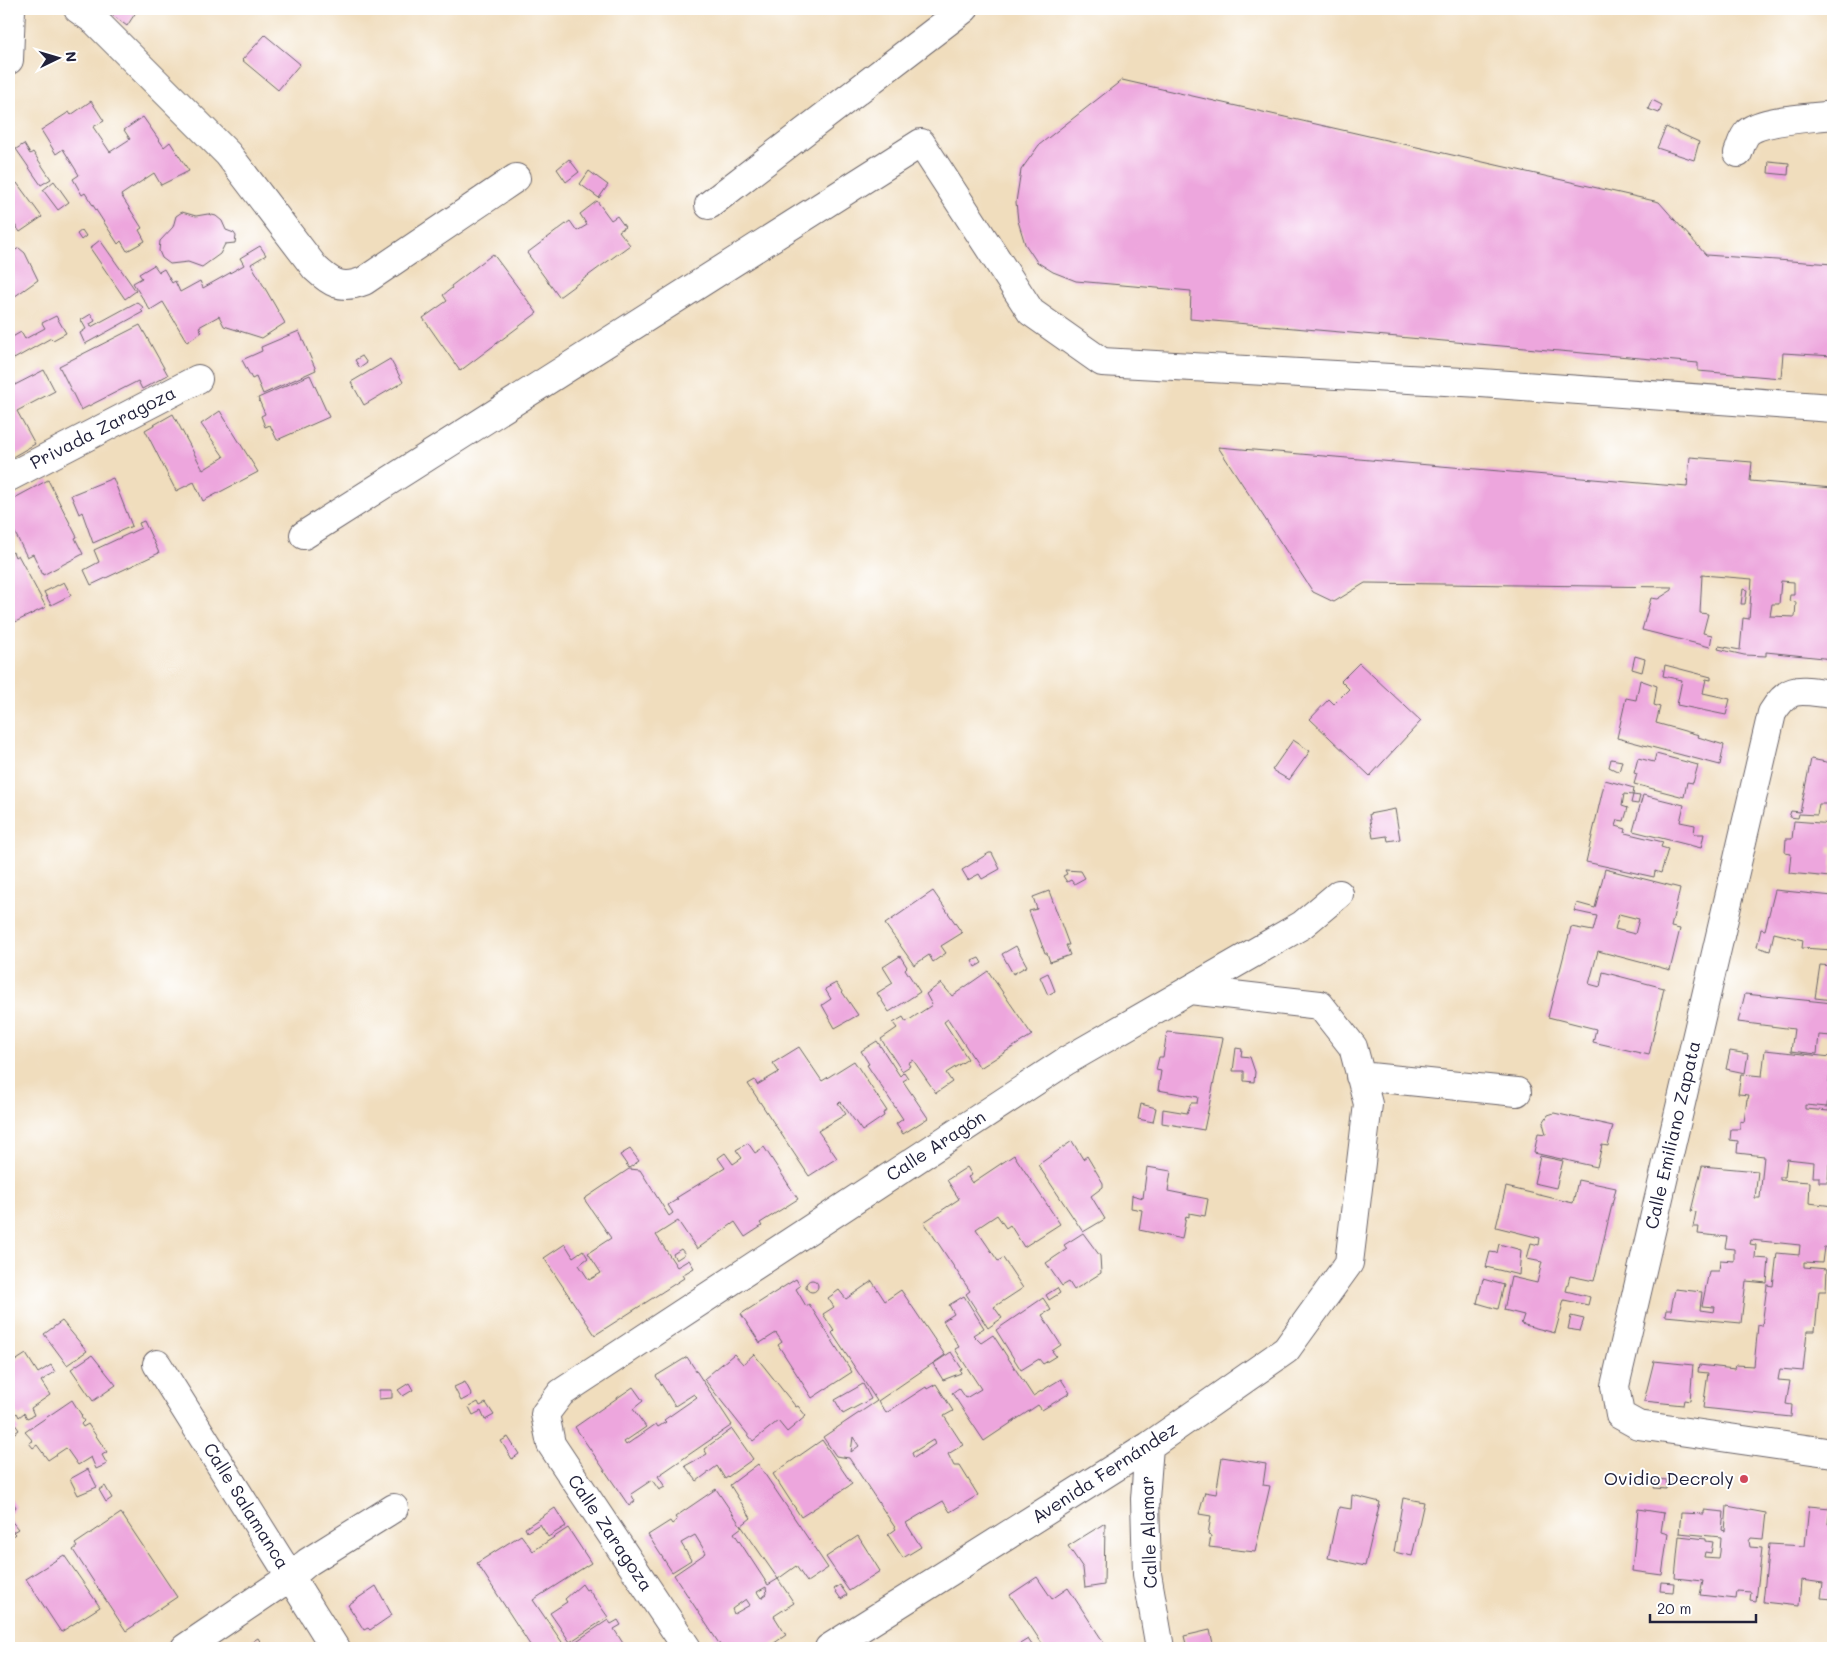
<svg xmlns="http://www.w3.org/2000/svg" width="1842" height="1657" font-family="Mali,sans-serif">
<rect width="100%" height="100%" fill="#fff"/>
<filter id="ink" filterUnits="userSpaceOnUse"><feTurbulence type="fractalNoise" baseFrequency=".02" numOctaves="2"/><feDisplacementMap in="SourceGraphic" scale="10" xChannelSelector="R" yChannelSelector="G"/><feConvolveMatrix kernelMatrix="1 2 1 2 8 2 1 2 1" color-interpolation-filters="sRGB"/></filter>
<filter id="wash" filterUnits="userSpaceOnUse"><feTurbulence type="fractalNoise" baseFrequency=".0096" numOctaves="4" result="noise"/><feDisplacementMap in="SourceGraphic" scale="20" xChannelSelector="R" yChannelSelector="G"/><feGaussianBlur stdDeviation="1.12" result="paint"/><feColorMatrix in="noise" values="0 0 0 0 0 0 0 0 0 0 0 0 0 0 0 0 0 1.4 0 .05"/><feComposite in="paint" operator="in"/></filter>
<g filter="url(#wash)">
<rect width="100%" height="100%" fill="#f0ddbd"/>
<g id="blocks">
<path fill="#eda6dd" fill-rule="evenodd" d="M109 9H138L127 26 107 11Z
M265 35 300 64 278 90 242 60Z
M1122 80 1659 202 1706 255 1833 264V356L1783 353 1781 378 1698 371V363L1190 319 1191 291 1076 281 1053 272 1037 262 1025 244 1018 221 1016 202 1021 170 1039 145Z
M1652 100 1662 105 1659 113 1648 109Z
M91 101 104 121 93 127 110 152 130 139 124 130 143 117 164 147 170 142 189 171 161 185 154 173 121 195 142 228 139 230 145 241 127 251 121 241 118 244 85 193 82 195 73 179 79 175 63 149 56 154 41 130 69 112 71 115Z
M1666 127 1699 142 1694 160 1657 148Z
M24 144 30 154 33 152 51 179 41 185 16 149Z
M569 159 579 172 566 182 557 169Z
M1769 161 1789 163 1788 175 1768 173Z
M589 171 608 185 599 198 580 184Z
M54 181 69 202 58 210 43 190Z
M17 183 42 217 20 232 9 217V189Z
M597 201 611 220 617 216 625 227 619 231 630 245 559 297 527 253 570 221 577 231 587 225 580 214Z
M182 212 196 216 208 214 216 216 222 221 226 230 234 233 236 236 235 243 225 244 220 254 202 267 188 262 170 264 162 258 159 251 160 241 173 227 176 216Z
M82 230 86 236 81 240 77 234Z
M100 240 136 291 125 299 90 248Z
M260 246 266 255 251 264 285 323 262 338 224 326 219 316 199 327 202 332 187 342 163 302 150 310 133 283 142 278 139 274 154 265 159 272 164 269 172 283 175 281 180 292 200 281 203 288 244 265 240 258Z
M19 248 25 253 38 280 11 299 13 302 9 305V254Z
M493 254 537 313 460 371 423 318 447 301 443 295 452 288 451 286Z
M137 302 144 308 141 310 143 312 85 344 80 333 86 329 81 320 91 314 95 321 90 324 91 327Z
M56 316 66 333 53 340 51 338 14 359 9 350V339L21 332 25 339 45 328 42 323Z
M140 325 168 375 142 389 138 381 81 410 59 366Z
M299 331 316 370 263 394 256 377 252 379 242 360 262 351 261 347Z
M362 356 367 363 360 368 355 360Z
M390 359 403 382 364 405 351 382Z
M44 370 55 391 17 411 35 444 9 459V388Z
M310 375 329 417 277 440 270 425 265 427 261 416 265 414 258 398Z
M220 411 258 472 203 501 194 482 176 491 145 430 173 414 203 470 224 457 201 424Z
M1218 447 1687 487 1690 457 1752 462 1750 481 1833 488V659L1766 652V656L1744 655 1718 649 1719 646 1740 650 1743 618 1749 619 1752 579 1702 575 1700 613 1708 614 1703 633 1712 635 1710 647 1642 630 1651 598 1658 599 1672 590V587L1365 583 1334 602 1313 592ZM1781 581 1794 582V595H1790L1789 601 1796 602 1795 617 1770 616 1772 604H1779Z
M113 478 132 526 93 543 82 512 79 514 71 495Z
M48 480 77 537 75 538 83 554 43 575 33 554 27 557 9 521V501Z
M144 521 159 553 91 585 84 570 99 562 94 550 141 528 139 523Z
M13 552 15 557 18 555 46 607 9 625V600L13 598 9 591V554Z
M64 582 71 595 51 605 44 592Z
M1743 589 1747 590 1745 604H1741Z
M1635 656 1645 659 1642 672 1632 669Z
M1359 663 1421 721 1370 776 1310 719 1329 699 1334 704 1349 689 1341 681Z
M1665 665 1711 677V680L1706 679 1703 693 1730 699 1726 715 1677 705 1682 680 1663 676Z
M1640 680 1657 686 1654 705 1660 707 1656 723 1699 735 1698 737 1724 745 1720 765 1617 738 1626 698 1636 700Z
M1293 740 1310 751 1289 780 1272 770Z
M1656 754 1698 765 1693 783 1687 782 1684 797 1634 784 1637 774 1634 773 1638 758 1654 762Z
M1832 754 1833 811H1829V804H1819L1817 815 1799 814 1798 818 1789 817 1791 811 1800 812 1811 759 1831 763Z
M1611 759 1622 761 1619 772 1609 767Z
M1605 780 1634 788 1633 795 1624 794 1622 806 1628 808 1624 821 1618 820 1616 826 1626 829 1625 833 1663 842 1661 847 1668 849 1661 873 1655 871 1654 877 1586 862Z
M1633 795 1640 796 1638 804 1631 803Z
M1643 795 1684 805 1680 822 1695 825 1694 834H1704L1701 848 1633 831Z
M1395 809 1400 839 1388 841 1387 836 1373 838 1369 814Z
M1794 821 1833 824V847L1829 846 1828 853 1832 854 1830 877 1789 873 1791 854 1785 853 1786 839H1792Z
M989 853H992L1000 869 982 879 979 874 968 880 962 870Z
M1605 869 1680 888 1671 927 1680 929 1670 970 1598 951 1589 984 1600 987 1603 972 1664 988 1649 1055 1593 1042 1596 1029 1548 1017 1571 927 1593 931 1597 916 1574 911 1577 903 1595 908ZM1619 914 1639 919 1635 934 1615 929Z
M1065 870 1081 871 1085 878 1074 884 1071 880 1067 882 1063 876 1067 874Z
M1775 890 1833 896V950L1802 948 1803 940 1774 933 1770 951 1757 947 1761 929 1765 930Z
M933 891 962 933 941 946 946 953 933 962 929 955 914 965 885 924Z
M1049 891 1069 945H1066L1070 955 1050 962 1047 953H1045L1029 911 1037 909 1033 897Z
M1016 946 1027 966 1013 974 1002 954Z
M900 956 907 967 905 969 920 992 889 1012 877 993 893 983 883 967Z
M979 958 982 963 975 967 972 961Z
M1820 965 1833 966V1000L1815 998Z
M988 971 1032 1035 980 1068 948 1019 944 1022 968 1059 946 1073 952 1082 936 1093 913 1060 908 1063 910 1066 902 1071 881 1039 897 1028 893 1023 903 1017 906 1022 932 1005 926 994 941 983 952 996Z
M1048 973 1055 991 1048 995 1040 977Z
M836 983 858 1015 835 1028 822 1005 831 999 825 989Z
M1745 994 1833 1003 1832 1036 1819 1035 1817 1054 1791 1051 1794 1029 1738 1022Z
M1167 1032 1223 1038 1204 1130 1162 1123 1163 1109 1187 1113 1191 1103H1197L1198 1097 1158 1090 1161 1071 1156 1070 1159 1057H1163Z
M877 1041 900 1076 904 1072 908 1078 903 1081 928 1118 903 1134 896 1124 903 1119 867 1065 869 1064 861 1051Z
M799 1047 822 1081 854 1061 887 1111 883 1113 884 1116 862 1131 841 1102 838 1103 846 1114 818 1131 837 1158 809 1176 748 1084 755 1080 757 1085 779 1072 773 1063Z
M1236 1048 1242 1049 1241 1056 1250 1057 1255 1072 1254 1082 1244 1081V1071H1233Z
M1765 1050 1831 1057 1827 1107 1805 1105V1109L1829 1111V1108H1833V1165L1829 1164 1828 1182H1819V1177H1813L1814 1162 1787 1159 1785 1177H1780V1180L1810 1182 1809 1203 1833 1206V1248L1824 1247 1822 1263 1804 1262V1267L1827 1269 1826 1291H1819L1815 1331H1807L1803 1371 1780 1369 1778 1380 1790 1381 1786 1404 1792 1405 1791 1417 1703 1408 1708 1373 1698 1372 1699 1365 1735 1369 1736 1365 1754 1366 1758 1325 1762 1326 1767 1285 1773 1286 1777 1253 1799 1255 1800 1245 1751 1240 1750 1244 1756 1245 1755 1258 1769 1259 1767 1283 1746 1281 1741 1323 1665 1316 1666 1310H1671L1675 1289 1702 1292 1700 1310 1714 1312 1715 1307 1702 1306 1709 1271H1719L1720 1260 1734 1261V1249L1725 1248 1727 1237 1698 1234 1699 1227H1693L1696 1212 1691 1211 1702 1166 1758 1171 1755 1198H1760L1764 1156 1737 1153 1738 1141 1730 1140 1731 1129H1740V1121L1744 1122 1747 1099H1748L1749 1095 1738 1094 1741 1074 1762 1076Z
M1730 1051 1748 1054 1745 1073 1726 1069Z
M1141 1104 1156 1108 1153 1122 1138 1119Z
M1554 1113 1613 1126 1608 1146 1602 1145 1597 1167 1534 1153 1538 1133 1546 1134 1543 1123 1548 1115Z
M1072 1141 1083 1159 1087 1156 1103 1183V1187L1091 1196 1105 1219 1083 1232 1038 1165Z
M748 1143 755 1153 764 1147 798 1199 760 1223 762 1226 745 1237 735 1222 697 1249 678 1221 656 1235 677 1267 689 1260 694 1268 682 1275 684 1278 595 1335 544 1258 565 1244 573 1257 583 1250 588 1258 579 1265 589 1280 601 1273 588 1253 611 1238 584 1199 629 1169 640 1170 669 1216 673 1213 668 1205 678 1199 676 1198 725 1168 718 1158 725 1153 733 1164 742 1158 736 1150Z
M630 1149 639 1161 629 1168 620 1155Z
M1014 1155 1060 1224 1024 1247 1010 1225 1006 1228 997 1215 976 1229 998 1261 1003 1258 1023 1288 994 1307 1002 1318 988 1328 966 1294 970 1291 924 1222 959 1199 947 1180 967 1167 972 1175 968 1177 972 1183Z
M1540 1156 1563 1161 1556 1188 1534 1183Z
M1147 1167 1171 1171 1168 1191 1208 1199 1205 1216 1189 1213V1217L1186 1216 1182 1239 1139 1230 1142 1210 1131 1208 1132 1195 1143 1198Z
M1578 1180 1616 1188 1594 1281 1570 1276 1566 1291 1590 1297 1588 1305 1564 1300 1555 1333 1521 1324 1524 1315 1504 1310 1511 1277 1537 1283 1542 1262 1527 1259 1531 1243 1539 1245 1540 1238 1496 1227 1506 1187 1573 1203Z
M1083 1233 1100 1256 1101 1273 1074 1290 1069 1282 1062 1286 1046 1263 1067 1249 1064 1245Z
M1499 1244 1521 1250 1519 1275 1486 1267 1490 1252 1497 1253Z
M681 1249 685 1254 676 1260 673 1254Z
M796 1279 800 1286 796 1289 806 1306 809 1304 852 1372 812 1398 778 1345 782 1342 776 1333 760 1343 741 1314Z
M1483 1279 1504 1285 1498 1309 1477 1303Z
M806 1286a6 6 0 1 1 12 0a6 6 0 1 1-12 0Z
M872 1281 885 1301 901 1290 945 1355 878 1401 886 1413 926 1387 927 1389 936 1384 953 1411 944 1416 963 1445 948 1454 954 1466H960L978 1495 950 1512 943 1501 906 1523 921 1547 903 1558 888 1535 896 1529 849 1458 836 1456 823 1437 877 1401 832 1333 834 1331 823 1314 834 1307 828 1298 839 1290 846 1299ZM853 1437 859 1446 851 1452ZM933 1440 935 1444 914 1458 912 1453Z
M1057 1288 1060 1293 1049 1300 1046 1295Z
M964 1296 984 1328 973 1335 981 1343 993 1335 1033 1396 1061 1379 1070 1393 1042 1410 1038 1405 984 1441 952 1393 959 1388 966 1398 981 1389 955 1349 959 1347 943 1321 954 1314 949 1305Z
M1043 1298 1051 1310 1042 1315 1061 1345 1052 1351 1056 1356 1043 1364 1039 1359 1021 1370 996 1330Z
M1571 1316 1584 1319 1580 1331 1568 1329Z
M62 1321 87 1351 67 1365 44 1334Z
M951 1352 962 1369 960 1370 961 1373 943 1380 933 1364Z
M26 1354 38 1373 51 1365 55 1372 41 1381 50 1395 31 1408 34 1415 27 1418 24 1413 19 1417 17 1413 10 1417 19 1430 9 1437V1365Z
M734 1354 743 1364 754 1354 796 1407 798 1406 806 1416 787 1432 778 1421 753 1441 704 1379Z
M92 1355 116 1385 93 1401 71 1369Z
M687 1357 732 1425 658 1476 665 1487 659 1490 652 1480 631 1494 635 1501 629 1506 575 1427 633 1387 643 1401 633 1409 646 1427 624 1442 626 1445 656 1424 658 1427 666 1422 664 1420 697 1397 694 1394 675 1406 656 1376Z
M1654 1361 1693 1365 1690 1401 1684 1400 1683 1405 1644 1401Z
M465 1382 472 1395 461 1401 454 1387Z
M409 1383 413 1390 403 1396 398 1390Z
M863 1384 871 1399 843 1414 835 1400Z
M379 1390H392V1398L379 1399Z
M72 1400 82 1416 81 1417 84 1421 81 1424 83 1427 88 1424 107 1452 102 1455 107 1464 96 1469 91 1457 78 1465 66 1448 48 1460 37 1445 33 1448 29 1443 33 1441 25 1432Z
M478 1402 480 1406 486 1403 494 1415 485 1420 481 1411 473 1415 469 1407Z
M732 1429 753 1459 725 1479 717 1466 697 1481 685 1466 707 1454 704 1449Z
M508 1437 519 1454 512 1459 501 1441Z
M822 1440 852 1484 801 1517 773 1474Z
M1222 1457 1266 1464 1263 1485 1270 1486 1255 1552 1209 1547 1211 1536 1208 1535 1211 1516 1199 1514 1205 1492 1216 1494Z
M758 1464 828 1568 807 1582 796 1566 778 1579 742 1527 734 1533 768 1585 778 1579 794 1603 774 1616 786 1635 767 1648H722L674 1575 706 1553 695 1535 681 1543 691 1560 672 1572 648 1535 670 1521 672 1524 677 1520 675 1517 716 1489 741 1526 751 1518 730 1485ZM766 1587 767 1594 761 1598 757 1592ZM746 1599 750 1605 734 1614 732 1609Z
M88 1469 97 1487 78 1495 70 1479Z
M1656 1479 1667 1480 1666 1489 1654 1488Z
M105 1486 112 1498 106 1502 99 1490Z
M1352 1495 1380 1502 1365 1566 1328 1558 1339 1507 1351 1509Z
M9 1496 16 1507 9 1515Z
M1403 1498 1424 1502 1412 1556 1394 1552Z
M1727 1506 1766 1513 1763 1539 1751 1538 1749 1541 1750 1547 1762 1548 1756 1601 1750 1600 1751 1592 1737 1591 1736 1599 1700 1595 1703 1581 1675 1578 1679 1536 1706 1539V1541L1713 1542 1711 1553 1705 1552 1704 1557 1719 1558 1720 1552 1721 1537 1679 1533 1681 1513 1704 1514V1510L1724 1512 1722 1530 1725 1531Z
M1809 1506 1830 1508 1828 1524 1833 1525V1599L1821 1598 1823 1583 1801 1580 1799 1606 1763 1602 1769 1544 1805 1546Z
M555 1508 566 1526 548 1537 540 1524 527 1532 525 1528Z
M1638 1509 1664 1513 1661 1532 1668 1534 1662 1575 1632 1571Z
M121 1513 177 1597 126 1631 73 1550 77 1547 75 1544Z
M9 1518 18 1529 13 1532 15 1534 9 1539Z
M1105 1523 1104 1585 1085 1588 1083 1568 1068 1546Z
M568 1528 591 1563 533 1600 566 1648 608 1620 611 1624 618 1620 621 1625 614 1629 626 1648H532L477 1563 521 1535 533 1551Z
M858 1536 880 1571 849 1591 826 1557Z
M64 1555 100 1607 61 1632 26 1579Z
M1037 1577 1052 1599 1068 1588 1106 1646 1102 1648H1045L1010 1595Z
M1661 1582 1674 1583 1673 1592 1660 1591Z
M582 1584 586 1590 588 1589 608 1617 570 1642 550 1613 567 1602 565 1599Z
M840 1585 847 1595 841 1599 834 1589Z
M376 1586 392 1615 370 1630 368 1628 364 1630 348 1605Z
M1210 1630 1214 1648H1187L1184 1636Z
M258 1638 264 1648H242Z
M1028 1639 1034 1648H1016L1015 1647Z"/>
</g>
</g>
<g filter="url(#ink)">
<use href="#blocks" fill-opacity="0" stroke="#6a6368" stroke-width="1"/>
<g fill="none" stroke-linecap="round" stroke-linejoin="round">
<defs>
<path id="minor" d="M78 9 95 21 228 154 315 268C331 283 341 290 364 281L516 178
M9 60 11 9
M1738 153C1741 146 1742 138 1748 132 1764 119 1812 118 1833 115
M709 205 964 9
M9 477 198 379
M304 535 921 143 1031 312 1102 362 1481 383 1833 408
M1833 694C1802 691 1790 683 1772 713L1615 1386 1620 1415 1638 1425 1833 1453
M1360 1076 1517 1092
M157 1364 335 1648
M1149 1446 1145 1499 1147 1574 1160 1648
M185 1648 290 1577 308 1562 394 1508
M687 1648 551 1444 545 1414 561 1393 1066 1061 1302 925 1339 894
M829 1648 1149 1446 1286 1350 1349 1263 1368 1104 1353 1047 1320 1005 1190 990"/>
</defs>
<use href="#minor" stroke="#6a6368" stroke-width="30"/>
<use href="#minor" stroke="#fff" stroke-width="28"/>
</g>
</g>
<circle fill="#d1495b" stroke="#fff" stroke-width="2" cx="1744" cy="1479" r="5"/>
<g text-anchor="middle" stroke-width="4" stroke-linejoin="round" paint-order="stroke">
<g font-size="18" fill="#22223b" stroke="#fff">
<text transform="translate(103 428) rotate(-27)" y="6">Privada Zaragoza</text>
<text transform="translate(1673 1135) rotate(-77)" y="6">Calle Emiliano Zapata</text>
<text transform="translate(936 1146) rotate(-33)" y="6">Calle Aragón</text>
<text transform="translate(1105 1473) rotate(-33)" y="6">Avenida Fernández</text>
<text transform="translate(246 1506) rotate(58)" y="6">Calle Salamanca</text>
<text transform="translate(1149 1532) rotate(-92)" y="6">Calle Alamar</text>
<text transform="translate(610 1533) rotate(56)" y="6">Calle Zaragoza</text>
</g>
<g font-size="18" fill="#22223b" stroke="#fff" text-anchor="end">
<text x="1734" y="1485">Ovidio Decroly</text>
</g>
</g>
<rect width="1842" height="1657" fill="none" stroke="#fff" stroke-width="30"/>
<g transform="translate(58 58) rotate(85)" stroke="#ffffff" stroke-width="4" paint-order="stroke">
<path d="M0-4L9 19L0 12L-9 19Z" fill="#22223b"/>
<text y="-8" font-size="14" font-weight="bold" text-anchor="middle" fill="#22223b">N</text>
</g>
<path d="M1650 1614v8h106v-8" fill="none" stroke="#22223b" stroke-width="2.5"/>
<text x="1657" y="1614" font-size="15" fill="#22223b" stroke="#ffffff" stroke-width="4" paint-order="stroke">20 m</text>
</svg>
